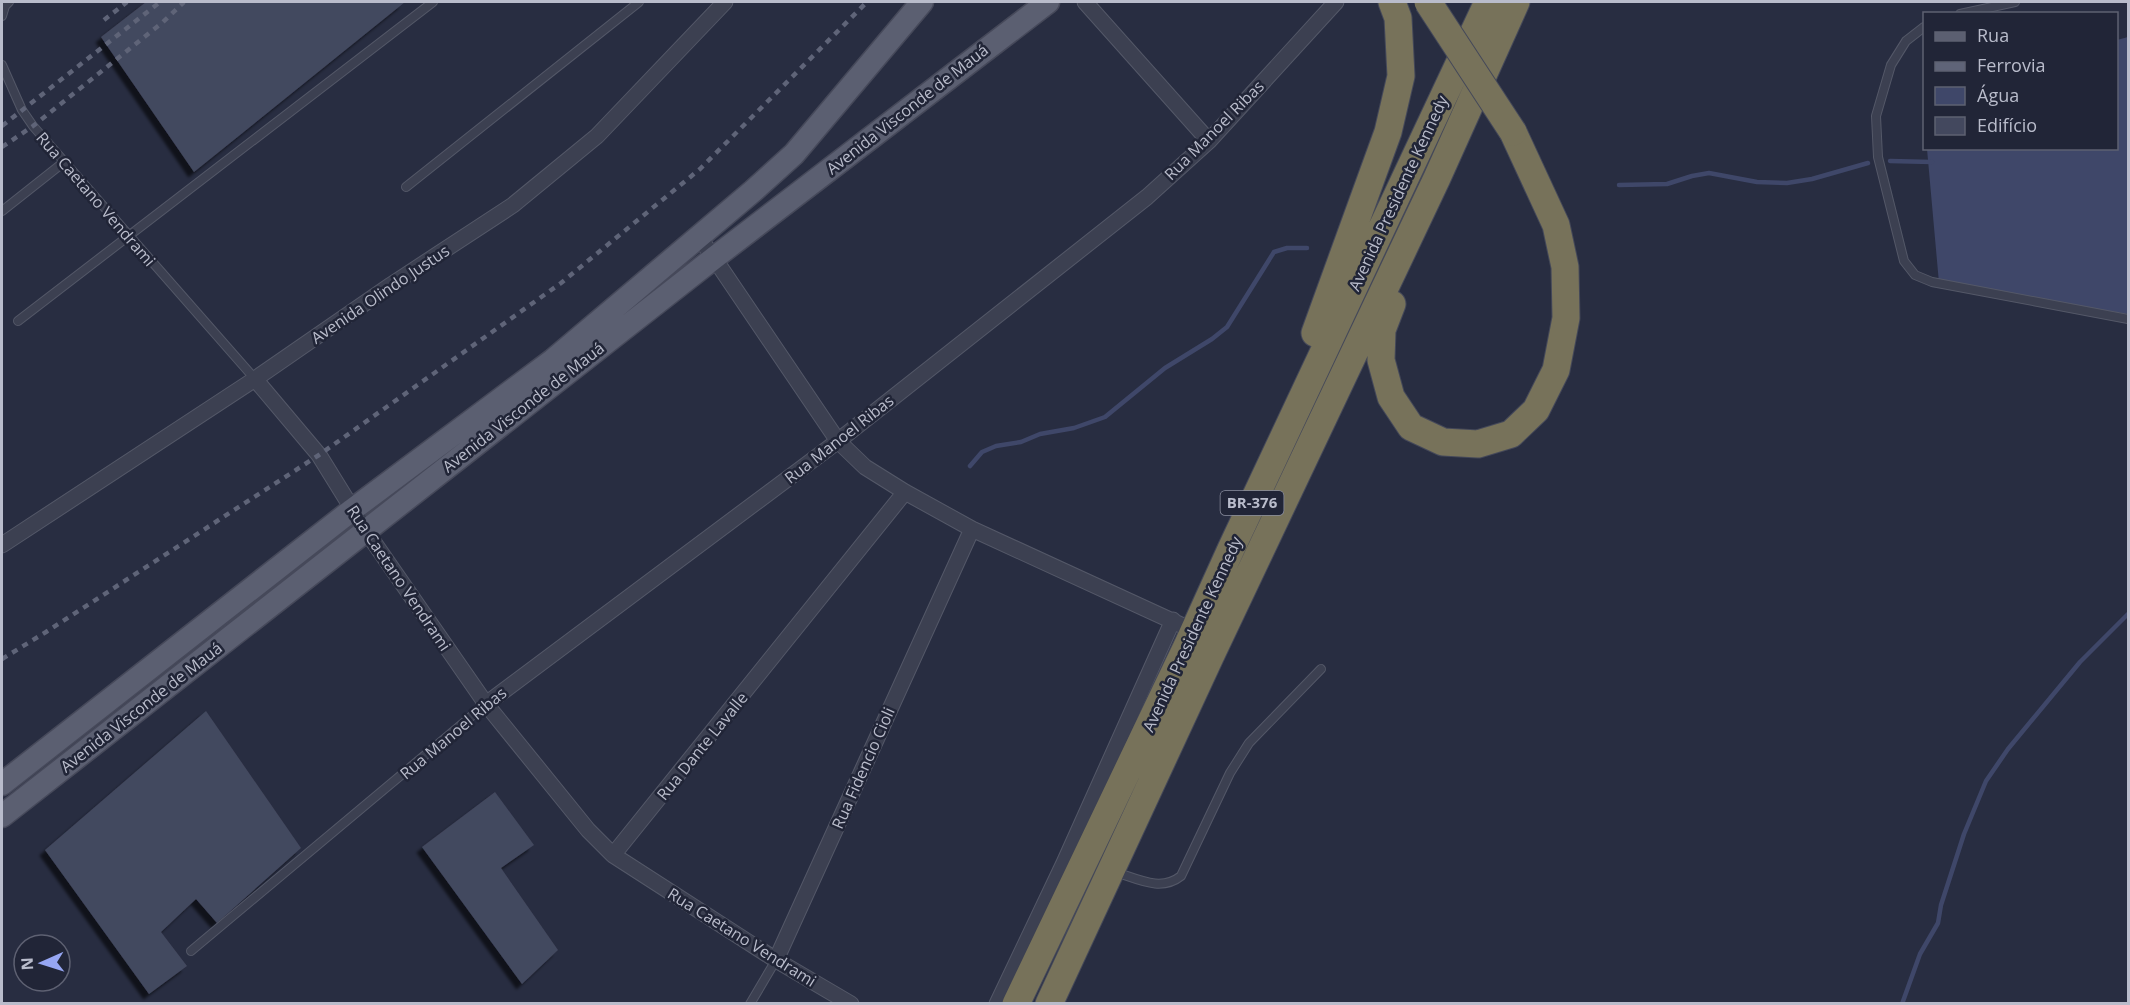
<svg xmlns="http://www.w3.org/2000/svg" width="2130" height="1005" font-family="'Open Sans',sans-serif">
<defs>
<filter id="shadow"><feDropShadow dx="-5.5" dy="5.5" stdDeviation="1.5" flood-color="#0009"/></filter>
</defs>
<rect width="100%" height="100%" fill="#282d41"/>
<path fill="#3f4769" d="M2128 37V314L1939 283 1927 149 2116 148 2117 40Z"/>
<g fill="none" stroke-linecap="round" stroke-linejoin="round">
<path stroke="#3f4769" stroke-width="4.5" d="M1890 161 1932 162
M1619 185 1667 184 1692 176 1709 173 1757 182 1787 183 1812 179 1868 163
M970 466 982 452 996 446 1021 442 1040 434 1074 428 1105 417 1165 368 1212 339 1227 327 1274 252 1287 248H1307
M1902 1004 1920 954 1938 923 1941 905 1964 834 1986 781 2008 749 2080 662 2128 614"/>
</g>
<path fill="#43485e" filter="url(#shadow)" d="M146 2H405L194 172 101 37Z
M206 711 301 848 217 923 196 899 161 932 187 966 149 994 45 850Z
M495 792 534 845 501 868 558 950 522 984 422 847Z"/>
<g fill="none" stroke-linecap="round" stroke-linejoin="round">
<defs>
<path id="lane" d="M1960 14 2015 2
M2 16 5 6 9 2
M1924 27 1906 41 1891 65 1876 116 1878 157 1904 261 1915 275 1932 282 2128 319
M2 65 22 110 33 126 255 379
M406 187 639 2
M2 211 64 162
M18 321 433 2
M1115 872C1138 879 1161 892 1181 876L1230 773 1249 743 1321 669
M191 951 486 704
M750 1004 776 960"/>
<path id="street" d="M1085 2 1209 141
M699 237 714 258 838 441 865 467 905 492 972 529 1194 631
M255 379 319 455 366 531 486 704 588 830 613 855 776 960 851 1004
M2 545 255 379 391 285 513 205 597 136 725 2
M486 704 838 441 1147 197 1209 141 1336 2
M613 855 905 492
M776 960 972 529
M997 1004 1064 863 1173 620"/>
<path id="primary" d="M2 784 352 510 553 360 753 191 794 154 922 2
M2 816 714 258 1048 2"/>
<path id="highway" d="M1392 304 1382 330 1381 360 1391 397 1411 427 1443 442 1478 444 1511 434 1536 410 1556 370 1566 318 1565 267 1556 225 1513 132
M1315 333 1388 132 1401 76 1398 18 1392 2
M1016 1004 1188 644 1231 549 1488 2
M1049 1004 1210 657 1437 178 1516 2"/>
</defs>
<use href="#lane" stroke="#545868" stroke-width="10"/>
<use href="#street" stroke="#545868" stroke-width="17"/>
<use href="#primary" stroke="#46495a" stroke-width="25"/>
<use href="#highway" stroke="#444859" stroke-width="29"/>
<use href="#lane" stroke="#3c4051" stroke-width="8"/>
<use href="#street" stroke="#3c4051" stroke-width="15"/>
<use href="#primary" stroke="#5b5f71" stroke-width="22"/>
<use href="#highway" stroke="#77725a" stroke-width="27"/>
<path stroke="#5f6478" stroke-width="4.5" stroke-dasharray="6 6" stroke-linecap="butt" d="M104 20 127 2
M2 126 160 2
M2 147 33 126 163 22 184 2
M2 659 46 632 319 455 561 283 700 169 867 2"/>
<defs>
<path id="highway-bridge" d="M1428 2 1513 132"/>
</defs>
<use href="#highway-bridge" stroke="#444859" stroke-width="29" stroke-linecap="butt"/>
<use href="#highway-bridge" stroke="#77725a" stroke-width="27"/>
</g>
<g text-anchor="middle" stroke-width="5" stroke-linejoin="round" paint-order="stroke">
<rect fill="#212537" stroke="#8b8f9f" stroke-width="1.5" x="1220.5" y="491" width="63" height="24" rx="4.5"/>
<g font-size="15" font-weight="bold" fill="#b9bccb">
<text x="1252" y="508">BR-376</text>
</g>
<g font-size="16" fill="#b9bccb" stroke="#212537">
<text transform="translate(907 109) rotate(-38)" y="6">Avenida Visconde de Mauá</text>
<text transform="translate(1214 130) rotate(-45)" y="6">Rua Manoel Ribas</text>
<text transform="translate(1398 193) rotate(-65)" y="6">Avenida Presidente Kennedy</text>
<text transform="translate(96 199) rotate(49)" y="6">Rua Caetano Vendrami</text>
<text transform="translate(380 294) rotate(-34)" y="6">Avenida Olindo Justus</text>
<text transform="translate(523 407) rotate(-38)" y="6">Avenida Visconde de Mauá</text>
<text transform="translate(839 439) rotate(-38)" y="6">Rua Manoel Ribas</text>
<text transform="translate(399 578) rotate(56)" y="6">Rua Caetano Vendrami</text>
<text transform="translate(1192 634) rotate(-65)" y="6">Avenida Presidente Kennedy</text>
<text transform="translate(141 707) rotate(-38)" y="6">Avenida Visconde de Mauá</text>
<text transform="translate(453 733) rotate(-40)" y="6">Rua Manoel Ribas</text>
<text transform="translate(702 746) rotate(-51)" y="6">Rua Dante Lavalle</text>
<text transform="translate(863 768) rotate(-66)" y="6">Rua Fidencio Cioli</text>
<text transform="translate(742 937) rotate(32)" y="6">Rua Caetano Vendrami</text>
</g>
</g>
<rect width="2130" height="1005" fill="none" stroke="#b9bccb" stroke-width="6"/>
<rect x="1923" y="12" width="195" height="138" fill="#212537" stroke="#5e6172" stroke-width="1.5"/>
<rect x="1935" y="32" width="30" height="9" fill="#5b5f71" stroke="#5e6172" stroke-width="1.5"/>
<text x="1977" y="42" font-size="18" fill="#b9bccb">Rua</text>
<rect x="1935" y="62" width="30" height="9" fill="#5f6478" stroke="#5e6172" stroke-width="1.5"/>
<text x="1977" y="72" font-size="18" fill="#b9bccb">Ferrovia</text>
<rect x="1935" y="87" width="30" height="18" fill="#3f4769" stroke="#5e6172" stroke-width="1.5"/>
<text x="1977" y="102" font-size="18" fill="#b9bccb">Água</text>
<rect x="1935" y="117" width="30" height="18" fill="#43485e" stroke="#5e6172" stroke-width="1.5"/>
<text x="1977" y="132" font-size="18" fill="#b9bccb">Edifício</text>
<g transform="translate(42 963) rotate(267)"><circle r="28" fill="#212537" stroke="#5e6172" stroke-width="1.5"/>
<path d="M0-4.5L10 22L0 15L-10 22Z" fill="#96a6f3"/>
<text y="-9" font-size="16" font-weight="bold" text-anchor="middle" fill="#b9bccb">N</text>
</g>
</svg>
